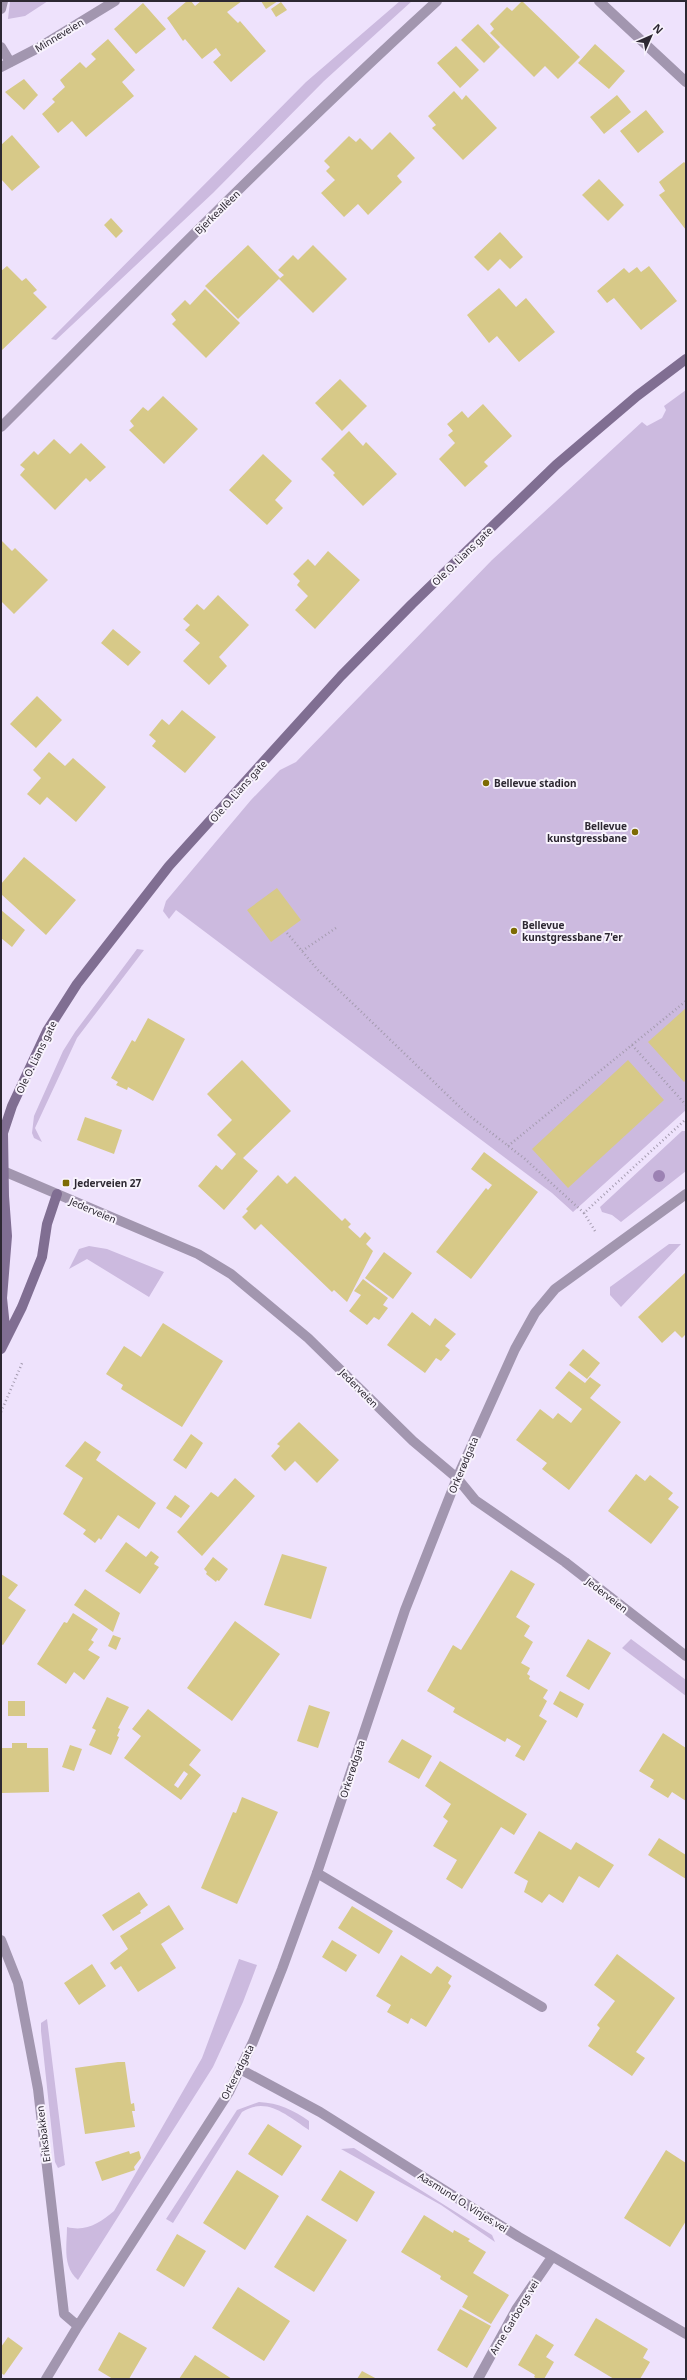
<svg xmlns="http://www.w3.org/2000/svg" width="687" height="2380" font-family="'Noto Sans',sans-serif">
<rect width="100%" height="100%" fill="#eee2fc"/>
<path fill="#ccbadf" d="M10 1H48L25 16 8 19Z
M400 1H412L324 81 213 193 56 340 51 339 306 82Z
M686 390V1110L573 1212 552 1193 176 910 169 919 163 911 166 901 251 800 280 770 296 762 492 560 642 422 647 426 662 418 666 410 664 406Z
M137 949 144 950 77 1038 35 1128 42 1142 34 1138 32 1133 34 1116 63 1051 75 1032Z
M682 1131H686V1171L621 1222 612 1215 602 1212 600 1207Z
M669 1244H681L621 1307 610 1295V1287Z
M89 1246 107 1249 164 1272 149 1297 87 1259 69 1269 79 1249Z
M631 1639 686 1680V1696L622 1648Z
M239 1959 257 1965 243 2002 213 2067 78 2280C62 2266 67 2246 67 2227 86 2232 100 2223 114 2211L202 2058Z
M47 2019 65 2165 58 2168 55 2162 41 2031V2023Z
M259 2102C279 2103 293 2110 309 2121V2130C287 2116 267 2096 242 2112L173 2223 166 2219 237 2110Z
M354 2148 492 2235 495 2242 441 2205 341 2149Z"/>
<path fill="#d7c988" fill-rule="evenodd" d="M187 1H191L195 6 201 1H219L221 4 219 1H242L227 12 238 23 240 21 266 51 231 82 213 62 221 55 216 48 202 59 185 39 183 41 167 18Z
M261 1H278L266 9Z
M522 1 580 57 558 79 545 66 534 77 490 33 494 29 490 24 507 7 512 11Z
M281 2 287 10 276 17 271 9Z
M143 3 166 29 136 54 114 29Z
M478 24 500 47 484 63 461 40Z
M108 39 135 70 122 82 134 96 86 137 72 121 58 133 42 114 55 102 52 99 65 87 60 80 80 62 86 68 96 59 91 54Z
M595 44 625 71 609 89 578 63Z
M456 46 479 70 460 88 437 63Z
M24 79 38 95 24 110 5 92Z
M454 91 462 100 466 95 497 128 463 160 432 128 436 125 428 116Z
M617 95 631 112 604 134 590 117Z
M646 110 664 132 638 153 620 131Z
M390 132 415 158 397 176 402 182 368 215 358 204 344 217 321 193 335 180 326 171 330 167 324 161 349 136 356 142 360 138 372 150Z
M12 135 40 167 12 191 1 179V145Z
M684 162 686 164V230L659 195 665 191 659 182Z
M599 179 624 205 608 221 582 195Z
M111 218 123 231 116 238 104 225Z
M500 232 523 257 510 269 500 259 488 271 474 257Z
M248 245 280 278 238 319 205 286Z
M313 245 347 279 313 313 279 279 284 275 278 270 293 255 298 260Z
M7 266 22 281 26 278 37 290 33 293 47 307 1 351V271Z
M649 266 677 301 641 330 614 298 607 303 597 291 624 268 629 273 637 267 641 272Z
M499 288 516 307 526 298 555 332 519 362 497 336 489 343 467 315Z
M205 289 240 323 206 358 172 324 176 320 171 314 185 300 190 305Z
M340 379 367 406 342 431 315 403Z
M163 396 198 429 164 464 129 430 134 426 130 421 143 407 148 411Z
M483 404 512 436 484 462 488 466 465 487 439 459 455 443 448 435 453 431 447 424 462 411 468 418Z
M349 431 363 446 366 442 397 474 363 506 333 475 335 473 321 459Z
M54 439 70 454 81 443 106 467 90 482 86 478 55 510 20 475 25 469 20 465 34 451 38 455Z
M263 454 292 481 275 500 283 508 267 525 229 490Z
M1 540 12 551 15 548 48 580 14 614 1 601Z
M328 551 360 580 315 629 295 610 308 596 297 585 300 581 293 574 308 559 315 566Z
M218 595 249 625 219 657 227 666 209 685 183 661 200 643 185 630 190 625 183 619 197 604 204 610Z
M113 629 141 652 128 666 101 643Z
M37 696 62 720 36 748 10 724Z
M182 710 216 737 185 773 152 746 156 741 149 735 162 719 169 725Z
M49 752 65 766 73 758 106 787 76 822 47 797 40 805 27 794 41 778 33 770Z
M24 857 76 900 46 935 1 894V884Z
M277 888 301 920 271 942 247 910Z
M1 910 25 930 12 947 1 938Z
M686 1008V1080L684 1082 648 1042Z
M148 1018 185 1039 153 1101 128 1087 127 1090 116 1085 118 1082 111 1078 132 1040 135 1042Z
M242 1060 291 1111 243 1158 258 1171 224 1210 198 1186 216 1165 222 1170 236 1154 217 1135 232 1120 207 1094Z
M628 1060 664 1100 568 1188 532 1149Z
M85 1117 122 1130 114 1154 77 1140Z
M484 1152 538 1192 471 1279 436 1252 486 1188 488 1190 492 1185 471 1169Z
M278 1175 287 1184 295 1176 342 1221 345 1218 351 1224 348 1227 360 1238 365 1232 371 1238 366 1244 373 1251 347 1302 334 1290 332 1292 261 1224 255 1230 242 1217 248 1211 246 1209Z
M384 1252 412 1273 393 1299 365 1278Z
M686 1272V1334L682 1338 675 1331 662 1343 638 1317Z
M363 1279 388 1298 383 1305 388 1308 379 1320 374 1317 367 1325 349 1311 361 1295 354 1291Z
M412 1312 430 1326 435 1318 456 1334 445 1346 450 1350 441 1361 436 1358 425 1373 387 1345Z
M163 1323 223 1361 182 1427 121 1389 123 1385 106 1374 124 1346 141 1357Z
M583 1349 600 1363 587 1379 569 1365Z
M569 1371 585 1383 590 1377 601 1385 590 1398 621 1422 569 1490 542 1469 547 1463 516 1440 540 1409 553 1419 558 1413 571 1423 582 1409 555 1388Z
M299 1422 339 1460 317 1483 295 1461 285 1471 271 1456 280 1446 277 1444Z
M191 1434 203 1443 186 1469 173 1460Z
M85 1441 101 1452 96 1460 156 1503 139 1529 118 1515 101 1540 99 1538 95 1543 83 1534 86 1530 63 1514 83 1478 65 1466Z
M636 1474 645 1481 650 1475 673 1493 668 1499 679 1507 651 1544 608 1511Z
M235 1478 255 1496 202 1556 177 1532 211 1492 218 1497Z
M175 1495 190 1506 181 1518 166 1508Z
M126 1542 146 1557 151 1551 159 1557 154 1564 159 1567 140 1594 105 1571Z
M282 1554 327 1567 311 1619 264 1605Z
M213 1557 228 1569 219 1581 217 1580 216 1582 206 1574 207 1572 204 1569Z
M511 1570 535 1584 516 1617 530 1626 524 1636 533 1642 521 1663 530 1668 527 1674 530 1676 529 1679 548 1690 543 1698 547 1701 539 1716 547 1721 524 1761 515 1756 521 1746 507 1738 505 1742 453 1712 455 1708 427 1691 453 1645 461 1650Z
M1 1574 18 1585 8 1598 26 1610 3 1645 1 1644Z
M85 1589 120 1613 113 1632 74 1605Z
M73 1613 98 1629 91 1640 94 1642 88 1650 100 1657 84 1680 74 1672 66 1684 37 1664 64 1622 67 1623Z
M235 1621 280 1654 232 1721 187 1688Z
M113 1635 121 1638 116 1650 108 1646Z
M588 1639 611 1653 589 1690 566 1676Z
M560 1691 584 1704 577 1718 553 1704Z
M107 1697 129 1707 118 1728 120 1729 117 1736 119 1737 111 1755 89 1745 96 1730 92 1728Z
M8 1701H25V1716H8Z
M309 1705 330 1712 318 1748 297 1741Z
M148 1709 201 1750 189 1765 201 1775 181 1800 124 1758 141 1736 132 1729ZM184 1771 188 1774 178 1788 174 1785Z
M663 1733 686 1748V1801L672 1792 668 1798 650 1787 654 1780 639 1771Z
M402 1739 432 1756 419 1779 388 1762Z
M12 1743H27V1748H48L49 1792 1 1793V1748H12Z
M70 1745 82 1749 74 1771 62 1767Z
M440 1761 527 1814 514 1835 501 1827 462 1889 446 1879 457 1860 433 1846 448 1821 443 1817 451 1804 425 1786Z
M242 1797 278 1812 237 1904 201 1888 233 1812 236 1813Z
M539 1831 571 1850 576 1842 614 1865 599 1888 579 1876 563 1903 549 1894 542 1903 524 1892 528 1881 514 1873Z
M659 1838 686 1855V1879L648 1855Z
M139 1892 148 1905 140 1911 141 1913 113 1931 102 1915Z
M169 1905 184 1929 161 1944 176 1968 138 1992 121 1966 115 1970 110 1963 128 1949 120 1936Z
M352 1906 393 1931 379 1954 338 1928Z
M332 1940 357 1955 346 1972 322 1957Z
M617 1954 675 1998 636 2052 645 2058 632 2076 588 2046 600 2028 597 2025 615 2001 594 1985Z
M401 1955 431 1974 437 1966 452 1976 448 1983 451 1986 426 2027 411 2018 408 2024 387 2012 391 2005 376 1996Z
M92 1964 106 1986 79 2005 64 1983Z
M118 2062H125L131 2104 134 2103 135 2111H132L135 2127 85 2134 75 2068Z
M268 2124 302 2146 282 2176 248 2154Z
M666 2150 686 2163V2221L670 2247 624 2218Z
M129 2151 130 2154 139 2151 141 2158 134 2167 135 2170 102 2181 95 2162Z
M237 2170 279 2196 245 2250 203 2223Z
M340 2170 375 2192 357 2222 321 2200Z
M307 2215 347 2240 314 2292 274 2267Z
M424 2215 453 2233 454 2230 470 2239 468 2241 486 2252 473 2273 509 2295 491 2324 462 2307 468 2296 440 2279 441 2276 401 2252Z
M177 2234 206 2251 184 2287 156 2270Z
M238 2287 290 2321 264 2361 212 2328Z
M460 2309 491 2326 467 2368 437 2350Z
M596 2318 648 2349 643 2358 650 2362 640 2379H614L574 2355Z
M119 2332 147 2348 129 2379H113L98 2370Z
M536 2334 554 2345 546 2357 554 2362 544 2379H537L534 2377 535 2375 518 2365Z
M8 2337 23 2348 4 2375 1 2373V2347Z
M195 2355 232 2379H179Z
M362 2371 377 2379H357Z"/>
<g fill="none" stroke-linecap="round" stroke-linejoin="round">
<path stroke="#a49baf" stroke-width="2.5" stroke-dasharray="1 3" stroke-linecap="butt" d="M287 933 317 969 466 1113 525 1159 584 1213
M302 951 336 928
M632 1045 686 1105
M508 1146 686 1001
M595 1231 584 1213 686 1119
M1 1412 23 1361"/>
<path stroke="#a296af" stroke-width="10" d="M1 9 3 1
M1 47 10 62
M317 1873 542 2007"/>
<path stroke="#a296af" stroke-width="10" d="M599 1 686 82
M1 67 38 48 115 1
M1 427C145 283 287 138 437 1
M1 1170 198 1254 231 1274 308 1338 413 1441 457 1478 475 1500 565 1562 686 1656
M1 1940 18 1983 38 2089 64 2314 78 2326
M240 2069 320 2112 519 2237 686 2334
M46 2379 78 2326 229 2092 253 2042 282 1969 317 1873 405 1610 457 1478 515 1349 535 1313 555 1289 686 1194
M478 2379 517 2308 552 2257"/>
<path stroke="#806e92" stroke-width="10" d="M6 1337 2 1298 7 1236 4 1196 3 1133 12 1106 47 1031 77 984 169 866 341 676 412 604 556 465 637 396 686 359
M1 1349 22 1307 42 1257 47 1224 57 1194"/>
</g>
<circle fill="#9c82b3" cx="659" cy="1176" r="6"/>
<g fill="#7d6b03" stroke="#f8f3fd" stroke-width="1.5">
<circle cx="486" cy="783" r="4"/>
<circle cx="635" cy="832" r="4"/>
<circle cx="514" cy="931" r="4"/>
<rect x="62" y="1179" width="8" height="8" rx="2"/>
</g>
<g text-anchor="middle" stroke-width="4" stroke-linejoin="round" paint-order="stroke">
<g font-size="10" fill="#2d2832" stroke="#f8f3fd">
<text transform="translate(59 35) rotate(-31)" y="4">Minneveien</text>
<text transform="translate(217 212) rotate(-44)" y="4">Bjerkeallèen</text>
<text transform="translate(462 556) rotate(-44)" y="4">Ole O. Lians gate</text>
<text transform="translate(238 791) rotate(-48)" y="4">Ole O. Lians gate</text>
<text transform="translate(36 1057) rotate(-64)" y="4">Ole O. Lians gate</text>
<text transform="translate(93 1210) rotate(23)" y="4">Jederveien</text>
<text transform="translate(359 1388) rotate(45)" y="4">Jederveien</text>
<text transform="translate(463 1465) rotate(-67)" y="4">Orkerødgata</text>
<text transform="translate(607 1595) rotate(38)" y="4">Jederveien</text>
<text transform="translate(352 1769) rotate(-72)" y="4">Orkerødgata</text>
<text transform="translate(237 2072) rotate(-63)" y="4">Orkerødgata</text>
<text transform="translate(43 2134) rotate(-97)" y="4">Eriksbakken</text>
<text transform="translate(463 2202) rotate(32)" y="4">Aasmund O. Vinjes vei</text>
<text transform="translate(514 2317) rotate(-59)" y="4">Arne Garborgs vei</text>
</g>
<g font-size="10" font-weight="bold" fill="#2d2832" stroke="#f8f3fd" text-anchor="start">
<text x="494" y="787">Bellevue stadion</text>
<text x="627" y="830" text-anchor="end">Bellevue<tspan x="627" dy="12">kunstgressbane</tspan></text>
<text x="522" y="929">Bellevue<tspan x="522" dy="12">kunstgressbane 7'er</tspan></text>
<text x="74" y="1187">Jederveien 27</text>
</g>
</g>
<rect width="687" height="2380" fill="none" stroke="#2d2832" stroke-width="4"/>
<g transform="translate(651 36) rotate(45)" stroke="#f8f3fd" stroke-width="3" paint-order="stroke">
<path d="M0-3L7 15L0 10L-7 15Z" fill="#2d2832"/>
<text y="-6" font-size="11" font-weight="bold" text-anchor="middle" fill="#2d2832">N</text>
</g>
</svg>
